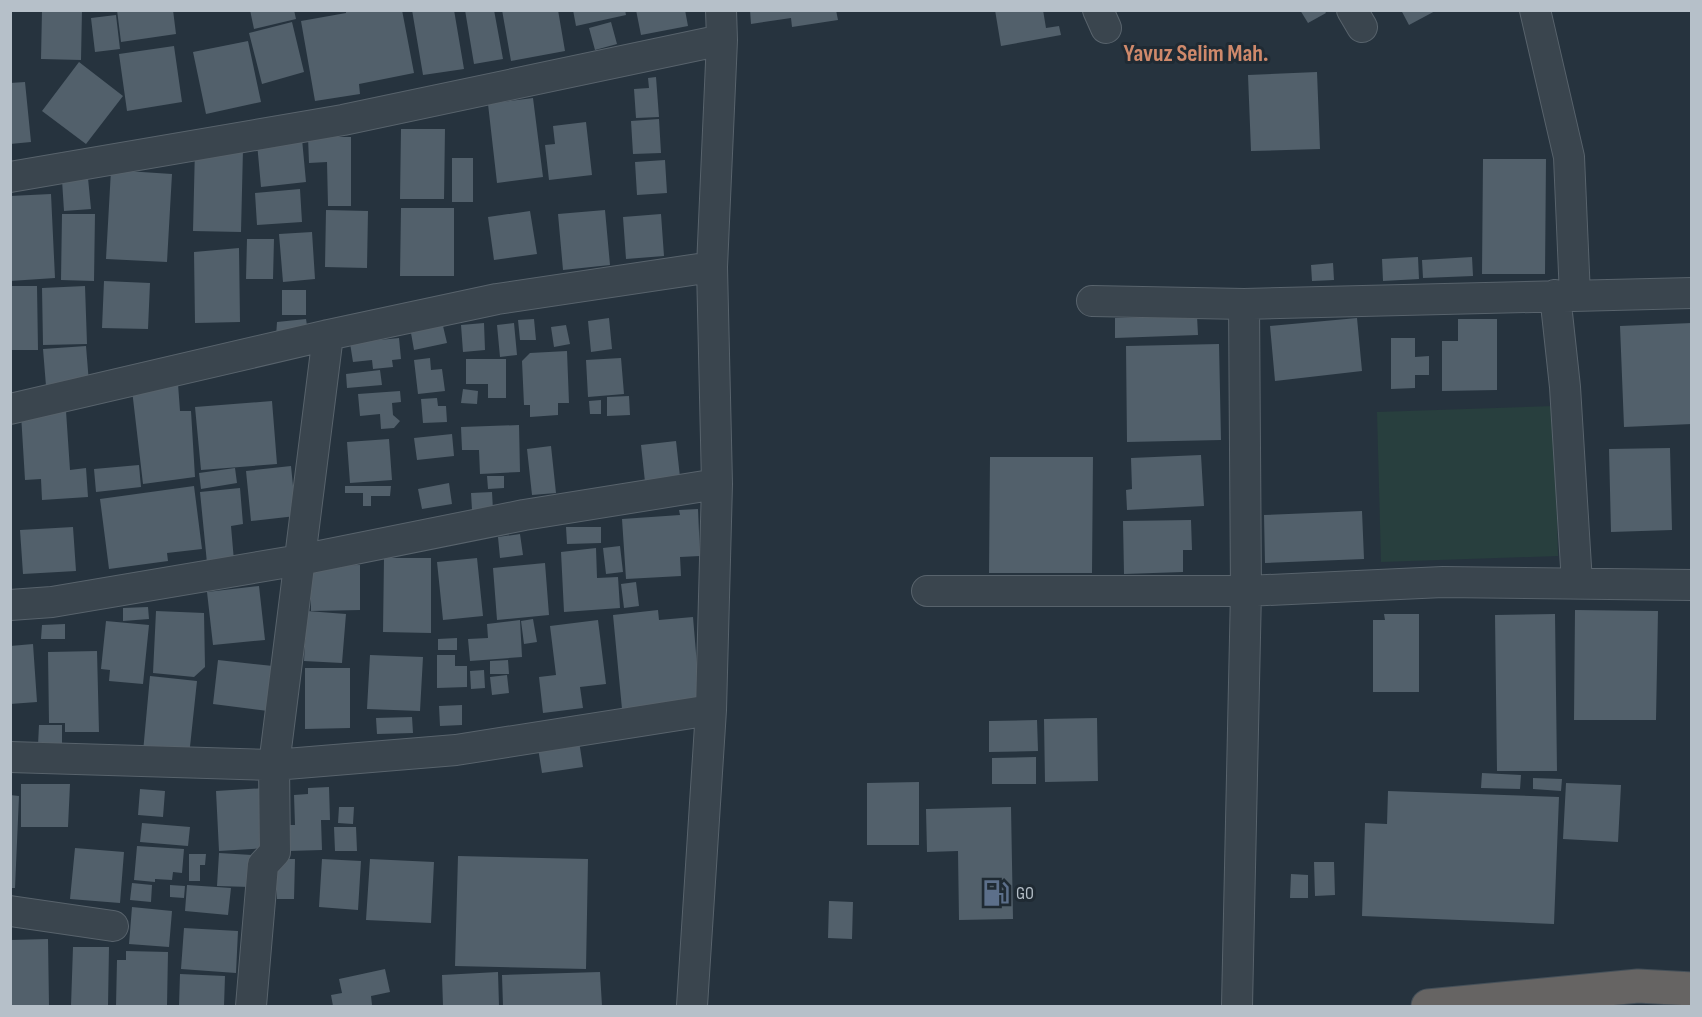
<svg xmlns="http://www.w3.org/2000/svg" width="1702" height="1017" font-family="'Sofia Sans Condensed',sans-serif">
<rect width="100%" height="100%" fill="#26333e"/>
<path fill="#283f3e" d="M1554 406 1558 556 1381 562 1377 412Z"/>
<path fill="#52606b" d="M42 10H82L81 60 41 59Z
M117 10H173L176 34 121 42Z
M250 10H294L296 19 254 29Z
M346 10H402L414 73 359 84 360 94 315 101 301 21 346 13Z
M412 10H454L464 69 423 75Z
M465 10H494L503 59 474 64Z
M502 10H558L565 51 511 61Z
M573 10H625L626 15 576 26Z
M636 10H685L688 26 641 35Z
M750 10H836L838 20 792 27 791 18 751 24Z
M995 10H1043L1046 28 1059 26 1061 35 1001 46Z
M1300 10H1324L1326 13 1308 23Z
M1401 10H1437L1409 25Z
M116 15 120 49 95 52 91 18Z
M292 22 304 72 262 84 249 33Z
M611 22 617 44 595 50 589 28Z
M248 41 261 102 206 114 193 52Z
M174 46 182 102 127 111 119 54Z
M79 62 123 96 86 144 42 111Z
M1317 72 1320 149 1251 151 1248 75Z
M656 77 659 117 636 118 634 89 649 88 648 78Z
M25 82 31 142 10 144V83Z
M533 98 543 177 497 183 488 104Z
M659 119 661 153 633 154 631 121Z
M586 122 592 175 549 180 545 145 555 144 553 126Z
M401 129H445L444 199H400Z
M308 137H351V206H328L327 162 309 163Z
M302 139 306 182 261 187 257 143Z
M195 148 243 149 241 232 193 231Z
M452 158H473V202H452Z
M1483 159H1546L1545 274H1482Z
M665 160 667 193 637 195 635 162Z
M111 170 172 174 167 262 106 259Z
M88 178 91 209 64 211 62 180Z
M300 189 302 222 257 225 255 193Z
M51 194 55 278 10 281V196Z
M401 208H454V276H400Z
M326 210 368 211 367 268 325 267Z
M605 210 610 265 563 270 558 214Z
M530 211 537 254 494 260 488 217Z
M62 214H95L94 281 61 280Z
M661 214 664 256 626 259 623 217Z
M312 232 315 279 283 282 279 234Z
M247 239H274L273 279H246Z
M239 248 240 322 195 323 194 252Z
M1418 257 1419 279 1383 281 1382 259Z
M1472 257 1473 276 1423 278 1422 260Z
M1333 263 1334 280 1312 281 1311 265Z
M104 281 150 283 148 329 102 328Z
M10 286H37L38 350H10Z
M85 286 87 344 43 345 42 288Z
M282 290H306V315H282Z
M1197 316 1198 335 1115 338V318Z
M609 318 612 349 591 352 588 321Z
M1357 318 1362 371 1275 381 1270 326Z
M306 319 308 332 276 337 277 322Z
M534 319 536 340H520L518 320Z
M1458 319H1497V390L1442 391V341H1458Z
M484 323 485 350 463 352 461 325Z
M514 323 517 355 500 357 497 325Z
M1692 323V424L1624 427 1620 326Z
M566 325 570 344 554 347 551 327Z
M443 326 447 343 414 350 411 333Z
M399 338 401 359 392 360 393 367 373 369 372 360 353 362 350 343Z
M1391 338H1415V357L1429 356V375H1415V388L1391 389Z
M1219 344 1221 440 1127 442 1126 346Z
M86 346 89 383 46 386 43 349Z
M567 351 569 403H558V415L530 417V405H524L522 361 530 353Z
M430 358 431 370 442 369 445 391 418 394 414 360Z
M621 358 624 394 588 397 586 360Z
M466 359H506V398H488V384H466Z
M380 370 382 385 347 388 346 374Z
M178 384 180 411H191L195 477 143 484 132 390Z
M463 389 478 391 477 404 461 403Z
M400 391 401 402 392 403 393 415 400 421 394 428 381 429 380 414 360 416 358 394Z
M629 396 630 415 607 416V397Z
M437 398 438 406H446L447 422 423 423 421 399Z
M601 400V414H590L589 401Z
M272 401 277 464 201 470 195 407Z
M66 411 70 470 86 468 88 497 42 500 41 479 25 480 21 414Z
M519 425 520 472 480 474 479 450H462L461 427Z
M452 434 454 456 417 460 414 438Z
M389 439 392 480 350 483 347 442Z
M676 441 680 477 645 482 641 445Z
M551 446 556 493 532 495 527 449Z
M1670 448 1672 530 1611 532 1609 449Z
M1201 455 1204 506 1127 510 1126 490 1132 489 1131 458Z
M990 457H1093L1092 573H989Z
M139 465 141 487 96 492 94 469Z
M291 466 296 516 251 521 246 471Z
M235 468 237 483 201 489 199 473Z
M487 476H504V488L488 489Z
M449 483 452 504 422 509 418 489Z
M194 486 202 549 167 553 168 561 109 569 100 499Z
M345 486H391L390 496H371V506H363V493H345Z
M240 488 243 524 231 526 234 561 207 563 200 492Z
M492 492 493 510H472L471 493Z
M698 509 700 556 680 557 681 576 626 579 622 519 680 515 679 510Z
M1362 511 1364 559 1265 563 1264 515Z
M1191 520 1192 550H1183V572L1124 574 1123 521Z
M73 527 76 571 23 574 20 530Z
M566 527H601V543L567 544Z
M520 534 523 555 500 558 498 537Z
M620 546 623 572 606 574 603 548Z
M596 548 597 578 618 577 620 608 564 612 561 552Z
M384 558H431V633L383 632Z
M477 558 483 616 443 620 437 562Z
M545 563 549 615 497 620 493 568Z
M360 565V610L311 611V566Z
M636 582 639 606 624 608 621 584Z
M259 586 265 640 213 645 207 592Z
M148 607 149 619 123 621V608Z
M658 610 659 620 693 617 700 701 622 709 613 615Z
M1575 610 1658 611 1656 720H1574Z
M156 611 204 613 205 667 194 677 153 673Z
M307 611 346 614 342 663 304 661Z
M1384 614H1419V692H1373V620H1385Z
M1555 614 1557 771H1497L1495 615Z
M533 619 537 642 524 644 521 621Z
M520 620 522 657 470 661 468 639 488 638 487 624Z
M598 620 606 684 580 687 583 708 543 713 539 677 556 675 550 626Z
M106 621 149 625 143 684 109 681 110 670 101 669Z
M65 624V639H41L42 625Z
M457 638V650H438V639Z
M33 644 37 702 10 704V646Z
M97 651 99 732H65V723H49L48 652Z
M370 655 423 657 420 711 367 709Z
M437 655H455V666H467V687L437 688Z
M218 660 273 666 268 711 213 704Z
M508 660 509 674H490V661Z
M305 668H350V728L305 729Z
M484 670 485 688 471 689 470 671Z
M507 675 509 693 492 695 490 677Z
M150 676 197 681 189 756 143 752Z
M462 705V725L440 726 439 706Z
M412 717 413 733 377 734 376 718Z
M1097 718 1098 781 1045 782 1044 719Z
M1037 720 1038 751 989 752V721Z
M39 725H62V746L38 745Z
M579 741 583 767 542 773 538 748Z
M1036 757V784H992V758Z
M1482 773 1521 775 1520 789 1481 788Z
M1533 778 1562 779 1561 791 1533 789Z
M919 782V845H867V783Z
M1566 783 1621 785 1618 842 1563 839Z
M21 784H70L68 827H21Z
M329 787 330 820H321L322 850 288 851 287 825H295L294 795 308 794V788Z
M265 788 268 848 219 851 216 791Z
M140 789 165 791 163 817 138 815Z
M1388 791 1559 797 1554 924 1362 916 1365 823 1387 824Z
M10 795 19 796 15 888H10Z
M339 807H354L353 824 338 823Z
M1011 807 1013 919 959 920 958 851 927 852 926 809Z
M142 823 190 827 188 846 140 842Z
M334 827H356L357 851H335Z
M137 846 184 849 182 873 173 872 172 880 155 879V882L134 880Z
M75 848 124 852 120 903 70 899Z
M219 853 252 855 250 887 217 886Z
M189 854H206L205 865H200V881H189Z
M458 856 588 859 586 969 455 966Z
M277 859H295L294 899H277Z
M322 859 361 861 358 910 319 907Z
M370 859 434 862 431 923 366 920Z
M1314 862H1334L1335 895 1315 896Z
M1291 874 1308 875V898H1290Z
M132 883 152 885 151 902 130 900Z
M170 885 185 886 184 898 170 897Z
M187 885 231 888 228 915 185 911Z
M829 901 853 902 852 939 828 938Z
M132 907 172 911 169 947 129 944Z
M184 928 238 931 236 973 181 969Z
M48 939 49 1006H10V940Z
M73 947H109L108 1006H71Z
M126 951 168 952 167 1006H116L117 960H126Z
M385 969 390 992 371 996 372 1005 333 1006 331 995 342 993 339 979Z
M498 972 499 1006H443L442 975Z
M600 972 602 1006H503L502 975Z
M180 974 225 976 224 1006H179Z"/>
<g fill="none" stroke-linecap="round" stroke-linejoin="round">
<defs>
<path id="minor" d="M1098 10 1106 28
M1352 10 1362 27
M1535 10 1569 157 1575 296
M10 177 343 120 722 40
M1555 295 1565 387 1577 583
M1092 301 1244 304 1692 293
M10 409 328 335 497 299 712 267
M927 591H1246L1443 582 1692 585
M10 605 52 602 300 560 524 515 717 484
M10 757 274 765 456 750 711 710
M10 911 113 926
M251 1006 263 865 275 852 274 765 328 335
M692 1006 711 710 717 484 712 267 722 40 721 10
M1237 1006 1246 591 1244 304"/>
<path id="trunk" d="M1428 1006 1638 986 1692 989"/>
</defs>
<use href="#minor" stroke="#58636c" stroke-width="32"/>
<use href="#trunk" stroke="#455059" stroke-width="35"/>
<use href="#minor" stroke="#3a454e" stroke-width="30"/>
<use href="#trunk" stroke="#666463" stroke-width="33"/>
</g>
<defs>
<symbol id="fuel-bare" viewBox="-9 -9 18 18"><path d="M-5.5-6h7V0h2V4h1.3V-2.5L3-4.5l.8-.8L6-3V5H2.5V1h-1V6h-7ZM-4.2-4.7v3.2H.2V-4.7Z" fill="#5c6f8a" stroke="#1f2a33" stroke-width="2.5" paint-order="stroke"/></symbol>
</defs>
<g fill-rule="evenodd">
<use href="#fuel-bare" x="977" y="874" width="38" height="38"/>
</g>
<g text-anchor="middle" stroke-width="6" stroke-linejoin="round" paint-order="stroke">
<g font-size="18" fill="#b6c0c9" stroke="#1f2a33" text-anchor="start">
<text x="1016" y="899">GO</text>
</g>
<g font-size="24" font-weight="bold" fill="#cf896b" stroke="#1f2a33">
<text x="1196" y="61">Yavuz Selim Mah.</text>
</g>
</g>
<rect width="1702" height="1017" fill="none" stroke="#b6c0c9" stroke-width="24"/>
</svg>
